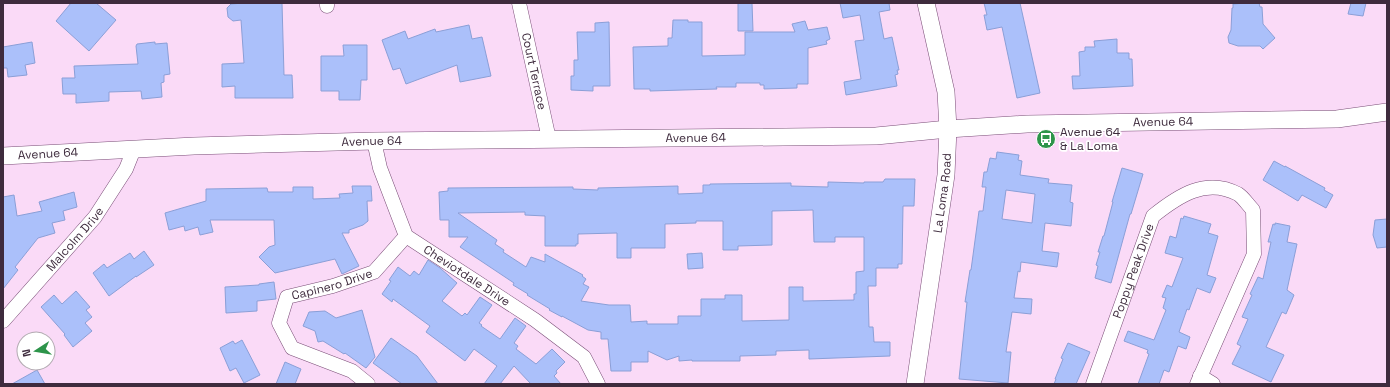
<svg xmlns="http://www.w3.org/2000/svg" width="1390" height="387" font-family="'Space Grotesk',sans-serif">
<rect width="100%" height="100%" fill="#fadaf7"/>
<path fill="#abc0fa" stroke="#8b9fd7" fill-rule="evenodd" d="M71 3H96L116 20 89 51 56 21Z
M244 3H282L284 75H292L293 98H235V86L222 87V64L244 63 241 20 233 21 228 17 227 8 231 4Z
M738 3H752L753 31H738Z
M840 3H889L890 10 879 12 884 39 892 37 899 70H897L898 74 895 75 897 86 846 95 844 82 861 79 855 41 864 40 860 15 843 18Z
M984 3H1020L1040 93 1017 98 1002 27 987 30 984 15H987Z
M1247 3H1259L1260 7H1262L1263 24 1275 38 1263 49 1260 46H1238L1229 43 1228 37 1231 30 1232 8H1233V4Z
M1351 3H1366L1363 16 1348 14Z
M673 20H688V22H702V56L745 55V32H795L792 24 805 21 808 30 827 27 830 39 826 41 827 44 808 48V84H797V88L764 89V85H760V83H736V87H716L717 89 650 91V89H634L633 47 668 46V38H672Z
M609 22 610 86H593V91L571 90V76H574V60H578L577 32H595V23Z
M469 25 472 39 482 37 491 76 460 82 457 65 406 84 400 68 393 70 382 40 405 31 408 39 435 29 436 32Z
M1117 39V53H1129V59H1132L1133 86 1073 89 1072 76H1080L1079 52 1085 51V47H1095L1094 41Z
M32 42 35 63 25 65 27 75 8 77 7 68H3V47Z
M155 42V44L167 43 170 74 164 75V82L161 83 162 97 142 99 141 91 109 92V101L76 103V94H63L62 78H75L74 66 138 64 136 46 137 44Z
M343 45H367V80H361L360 100H339V91H321V56H344Z
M997 152 1019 155 1018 160 1022 161 1020 175 1049 179 1048 183 1072 185 1070 202 1073 203 1071 226 1045 223 1042 251 1059 253 1057 267 1021 262 1020 272 1018 271 1014 298 1032 299 1031 314 1012 312 1006 352H1011L1008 383 959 379 967 302H965L970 270H971L979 211H983L986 187H982L984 172H987L990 158 996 159ZM1006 190 1035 194 1032 223 1002 219Z
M1274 161 1285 167V166L1325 188 1324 190 1333 195 1326 208 1302 195 1298 201 1263 180Z
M1122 168 1143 174 1131 214H1130L1111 283 1095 278 1098 266 1096 265 1100 252H1098L1103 236H1104L1113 202H1112Z
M885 179H915L914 206H903L902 264H898V268H876V286H868L869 327H873L874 342H890V356L809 359V350L776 351V355L740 356V361H692V360L679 361V356L667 360 648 351V362H631V371H611L608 339H601V332L588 330 562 316V317L549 310 550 309 527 295 528 294 513 285 514 283 460 247 468 237H449V220H440L439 192 448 191V188L573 187V189L598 190V188L678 186V194L703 193V185H710V184L791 183V186L828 187V182L864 183V182H883ZM813 210 814 242H835V237H864V271L856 272V294H854V300L803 301V287H789V320L742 321V295H725V299H701V316H678V324H647V321L631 322 630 305H609L581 301 589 287 583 284 586 279 582 276 583 275 545 254V262L531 257 526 267 503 252 504 250 495 244 497 240 458 213 525 212V215L545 216V246H576V244H578V234L617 233V258H631V248H665V224L696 223V221H723V250H738V246L772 245V211Z
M352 186H371L372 201H367L368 221 363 225 349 230V233H342L359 266 342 274 335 259 275 273 259 257 269 247 275 245 274 220H210L213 232 200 235 198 227 185 231 184 226 169 230 165 213 206 201V189L267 188 268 192H293V187H313V199L340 198 339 194 353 193Z
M74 192 77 207 63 211 65 220 52 223 55 233 38 238 15 267 18 270 3 289V197L14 195 17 216 42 211 39 202Z
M1184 216 1211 224 1208 233 1218 236 1207 275 1216 278 1210 293 1197 288 1189 310 1187 309 1179 332 1190 337 1186 349 1178 346 1169 372 1164 370 1159 384H1138L1149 354 1147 353 1148 350 1124 341 1128 331 1154 340 1166 310 1163 308 1166 298 1162 297 1167 285 1172 287 1183 258 1165 253 1170 236 1176 238 1181 218 1183 219Z
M1387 219V247L1377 248 1373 235 1375 220Z
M1275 223 1290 226 1287 242 1297 244 1287 290 1294 295 1286 314 1282 312 1266 347 1284 355 1271 382 1232 364 1241 346 1237 344 1248 319 1242 317 1252 295 1250 294 1258 277 1263 279 1271 242H1268L1273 224 1275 225Z
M144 251 154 265 136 277V276L109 296 93 273 104 264 107 268 130 253 134 259Z
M702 253 703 268 688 269 687 254Z
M428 260 440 268 457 283 442 301 462 316 465 313 467 315 480 297 492 305 479 323 482 325 481 326 500 339 515 318 526 326 514 343 518 346 516 349 536 364 552 349 565 362 556 371 557 373 554 376 561 384H531L514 366 500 384H484L497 366 474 349 465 361 426 332 430 326 393 299 392 302 382 294 391 281 389 280 398 267 410 276 414 271 419 275Z
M274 282 276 299 257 301V311L226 313 225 287 259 285V284Z
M76 291 90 307 86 310 92 317 85 323 92 331 73 347 64 335 65 334 41 307 54 295 62 304Z
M362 310 375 357 366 368 345 353 344 354 323 341 318 342 315 331 303 326 309 312 325 311 336 318Z
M391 338 417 356 438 384H402L373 363Z
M242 340 260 375 244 383 236 368 230 371 220 348 233 341 235 344Z
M1068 343 1090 352 1076 384H1054L1056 379H1055L1063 359 1061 358Z
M285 362 301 369 295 384H276Z
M37 370 45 384H12Z"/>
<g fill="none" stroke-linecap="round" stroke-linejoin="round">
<defs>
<g id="minor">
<path id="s1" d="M519 3 549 139"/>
<path d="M327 6V3"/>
<path id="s2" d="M374 141 380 168 406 236 535 320 584 357 598 384"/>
<path id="s3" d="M3 321 95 217 126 169 134 149"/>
<path d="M1200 376 1213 384"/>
<path id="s4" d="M368 384 352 371 292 348 279 323 287 297 333 286 374 272 406 236"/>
<path id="s5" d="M1093 384 1153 216C1178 196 1206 177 1238 194 1243 197 1248 205 1253 210L1254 254 1197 384"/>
</g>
<g id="tertiary">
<path id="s6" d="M3 156 194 146 374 141 876 136 948 129 1027 124 1337 119 1387 112"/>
<path id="s7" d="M915 384 946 175 948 129 946 92 926 3"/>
</g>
</defs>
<use href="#minor" stroke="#7a4e77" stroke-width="15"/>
<use href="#tertiary" stroke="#7a4e77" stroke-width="18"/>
<use href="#minor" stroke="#fff" stroke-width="14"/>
<use href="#tertiary" stroke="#fff" stroke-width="17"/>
</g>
<defs>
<symbol id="bus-disc" viewBox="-11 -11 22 22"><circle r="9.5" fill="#2d944a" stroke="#fff"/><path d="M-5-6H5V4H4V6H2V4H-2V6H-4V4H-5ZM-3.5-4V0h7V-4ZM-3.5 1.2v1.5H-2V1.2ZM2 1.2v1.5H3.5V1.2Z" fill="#fff"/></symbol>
</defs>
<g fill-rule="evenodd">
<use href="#bus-disc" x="1035" y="128" width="22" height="22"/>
</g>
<g text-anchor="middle" stroke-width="3.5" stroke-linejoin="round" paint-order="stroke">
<g font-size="12" fill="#3e2b3d" stroke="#fff">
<text dy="4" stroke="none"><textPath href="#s1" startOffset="70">Court Terrace</textPath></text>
<text dy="4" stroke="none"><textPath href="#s6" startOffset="1161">Avenue 64</textPath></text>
<text dy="4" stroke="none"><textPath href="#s6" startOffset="693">Avenue 64</textPath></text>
<text dy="4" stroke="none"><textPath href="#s6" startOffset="369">Avenue 64</textPath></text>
<text dy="4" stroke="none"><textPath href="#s6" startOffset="45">Avenue 64</textPath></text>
<text dy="4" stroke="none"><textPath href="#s7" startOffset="193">La Loma Road</textPath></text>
<text dy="4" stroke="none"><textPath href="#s3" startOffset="109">Malcolm Drive</textPath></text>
<text dy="4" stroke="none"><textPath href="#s5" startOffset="120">Poppy Peak Drive</textPath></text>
<text dy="4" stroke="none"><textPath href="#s2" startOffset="173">Cheviotdale Drive</textPath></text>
<text dy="4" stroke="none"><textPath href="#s4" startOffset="187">Capinero Drive</textPath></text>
</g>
<g font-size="12" fill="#3e2b3d" stroke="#fff" text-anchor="start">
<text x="1060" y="136">Avenue 64<tspan x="1060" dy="14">&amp; La Loma</tspan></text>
</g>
</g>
<rect width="1390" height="387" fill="none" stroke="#3e2b3d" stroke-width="8"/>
<g transform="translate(36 351) rotate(258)"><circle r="19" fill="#ffffff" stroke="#b2aab1"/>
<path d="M0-3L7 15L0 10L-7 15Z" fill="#2d944a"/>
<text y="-6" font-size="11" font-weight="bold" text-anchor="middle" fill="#3e2b3d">N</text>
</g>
</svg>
